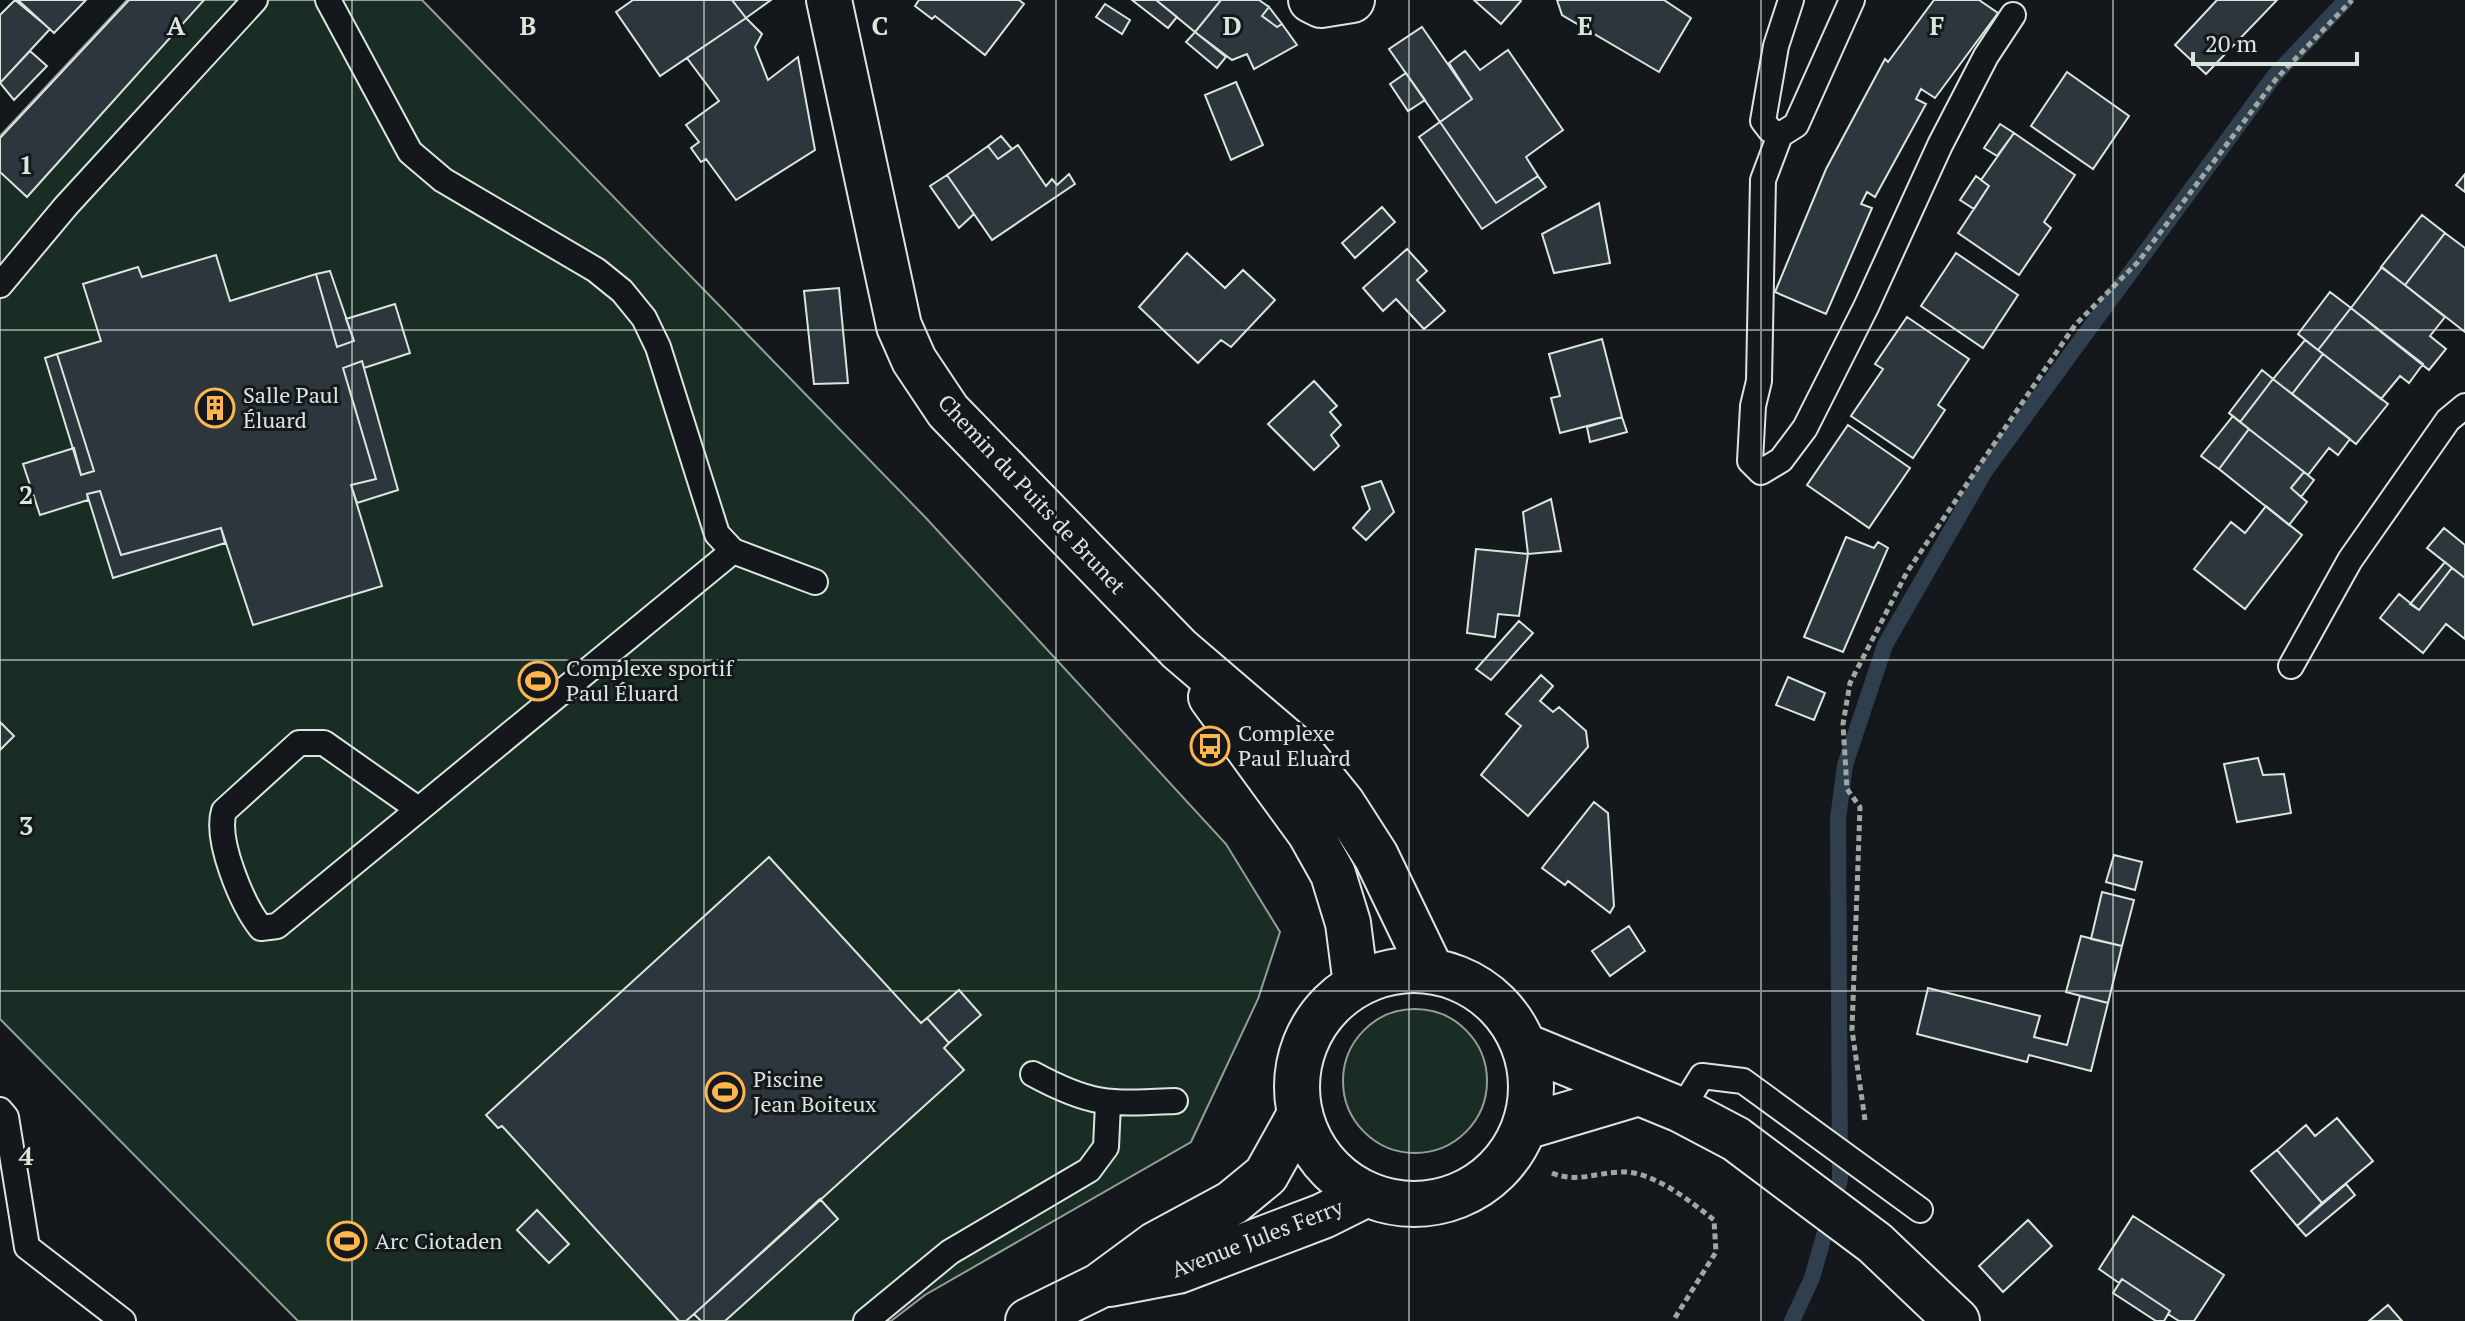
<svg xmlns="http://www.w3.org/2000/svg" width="2465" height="1321" font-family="'PT Serif',serif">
<rect width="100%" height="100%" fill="#14181c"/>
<path fill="#1a2d24" stroke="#939e99" stroke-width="2" d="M127 0H422L926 518 1226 844 1280 932 1258 999 1191 1142 925 1295 891 1321H298L0 1019V136Z
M1343 1081a72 72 0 1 1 144 0a72 72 0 1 1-144 0Z"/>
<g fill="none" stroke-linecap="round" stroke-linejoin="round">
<path stroke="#2f3f4d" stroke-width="16" d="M1792 1321 1812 1278 1840 1179 1838 819 1845 765 1885 645 1985 471 2275 75 2346 0"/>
</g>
<path fill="#2c363c" stroke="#d8e6dc" stroke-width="2" d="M15 0 50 29 0 83V15Z
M18 0H86L54 33Z
M129 0H204L27 197 0 172V138Z
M633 0H732L746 18 660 76 616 12Z
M732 0H771L746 18Z
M919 0H1019L1024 4 985 55 935 16 932 19 915 6Z
M1132 0H1156L1177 17 1168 28Z
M1156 0H1221L1195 32Z
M1221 0H1259L1269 7 1262 16 1277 27 1282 24 1297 45 1254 69 1247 54 1232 60 1195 32Z
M1474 0H1520L1521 1 1501 24Z
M1557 0H1664L1691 18 1659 72 1562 15Z
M1934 0H1979L1998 13 1935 98 1921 89 1916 99 1926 104 1875 197 1867 192 1861 204 1872 208 1826 314 1775 292 1826 169 1885 59 1888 62Z
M2217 0H2277L2206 74 2175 45Z
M1105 4 1130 20 1122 34 1096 17Z
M1269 7 1282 24 1277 27 1262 16Z
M746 18 762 34 755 47 768 80 798 57 815 150 736 200 706 159 701 162 691 148 699 142 686 125 719 101 687 58Z
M1422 27 1472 99 1440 122 1389 49Z
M1195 32 1226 57 1217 68 1186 42Z
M1508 50 1563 130 1526 157 1538 176 1496 203 1440 122 1472 99 1449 63 1465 51 1480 70Z
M30 51 47 66 14 100 0 83Z
M2067 72 2129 116 2093 169 2031 126Z
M1406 73 1425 100 1408 111 1390 84Z
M1236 82 1263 145 1231 160 1205 95Z
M1440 122 1496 203 1538 176 1546 187 1482 229 1419 137Z
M2000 124 2014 133 1997 156 1984 148Z
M2014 133 2075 175 2044 222 2051 228 2019 275 1958 233 1989 186 1981 180Z
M1001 136 1012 149 998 159 988 146Z
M1018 145 1046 186 1052 179 1057 185 1069 174 1075 184 992 240 947 175 988 146 998 159Z
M2465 174V192L2456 185Z
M947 175 974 214 959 228 930 186Z
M1976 176 1989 186 1974 209 1960 200Z
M1599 203 1610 263 1554 273 1542 234Z
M1382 207 1395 222 1355 258 1342 243Z
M2422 215 2445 233 2405 285 2381 267Z
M2445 233 2465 248V332L2405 285Z
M1407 249 1427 271 1417 280 1445 311 1424 329 1396 299 1383 311 1363 288Z
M1187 253 1225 288 1243 270 1275 300 1231 347 1221 340 1198 363 1139 307Z
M1956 253 2018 295 1983 348 1921 306Z
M216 255 230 301 316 274 337 347 354 341 346 319 395 304 410 353 364 368 362 361 343 368 376 479 351 485 382 586 253 625 221 528 121 555 100 491 87 494 88 500 40 515 23 464 74 448 81 475 94 471 57 354 101 341 83 284 138 267 142 277Z
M2382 267 2445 317 2430 336 2446 349 2429 370 2351 308Z
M330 271 354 341 337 347 316 274Z
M839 288 848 383 814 384 804 291Z
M2330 292 2351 308 2318 350 2298 334Z
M2351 308 2423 364 2409 383 2400 376 2381 399 2318 350Z
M1907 317 1969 359 1938 405 1945 410 1913 458 1851 416 1883 369 1875 364Z
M1602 339 1622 417 1560 433 1551 398 1560 396 1549 354Z
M2305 340 2323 354 2292 394 2273 379Z
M57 354 94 471 81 475 45 358Z
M2323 354 2388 404 2356 444 2292 394Z
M362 361 398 490 357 503 351 485 376 479 343 368Z
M2262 370 2273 379 2240 422 2229 413Z
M2273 379 2350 439 2338 455 2329 448 2308 475 2240 422Z
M1314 381 1337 406 1330 412 1341 425 1331 435 1339 446 1314 470 1268 424Z
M2233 416 2249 429 2219 469 2201 456Z
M1622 417 1627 432 1590 442 1587 427Z
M1848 425 1910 468 1869 528 1807 485Z
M2249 429 2304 472 2291 488 2307 502 2289 525 2219 469Z
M2304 472 2314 480 2301 497 2291 488Z
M1381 481 1394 512 1366 540 1353 528 1370 509 1362 487Z
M100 491 121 555 221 528 225 543 113 578 87 494Z
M1551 499 1561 551 1528 554 1523 512Z
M2266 506 2302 535 2245 609 2194 569 2231 522 2245 533Z
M2444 528 2465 545V578L2427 548Z
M1846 537 1874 548 1878 542 1888 548 1843 652 1804 637Z
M1476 549 1528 554 1519 616 1498 614 1495 637 1467 633Z
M2445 562 2452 568 2419 610 2410 604Z
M2452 568 2465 578V639L2446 624 2423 653 2380 618 2399 594 2419 610Z
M1519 621 1533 633 1491 680 1476 669Z
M1541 675 1553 686 1540 701 1553 712 1559 707 1586 731 1588 747 1528 816 1481 775 1521 726 1506 714Z
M1788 677 1825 693 1814 720 1776 705Z
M0 722 14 736 0 750Z
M2258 758 2263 775 2284 774 2291 813 2237 822 2224 764Z
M1594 802 1608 813 1614 906 1610 913 1568 881 1565 885 1542 868Z
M2114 855 2142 862 2135 890 2106 882Z
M769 857 921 1023 927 1018 949 1043 944 1048 964 1070 694 1314 686 1321H679L502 1126 498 1128 486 1115Z
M2102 892 2134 900 2122 946 2091 939Z
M1629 926 1645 951 1610 976 1592 951Z
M2081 936 2122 946 2108 1003 2066 992Z
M1928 988 2040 1016 2034 1037 2067 1045 2080 996 2108 1003 2091 1071 2029 1055 2027 1062 1917 1034Z
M959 990 981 1015 949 1043 927 1018Z
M2337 1118 2373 1161 2322 1203 2277 1150 2306 1125 2315 1136Z
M2277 1150 2322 1203 2297 1226 2251 1171Z
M2346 1184 2355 1195 2306 1236 2297 1226Z
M820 1199 838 1219 725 1321H701L694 1314Z
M537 1210 569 1244 549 1263 517 1230Z
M2133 1216 2224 1275 2194 1321H2179L2168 1314 2170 1311 2122 1279 2119 1283 2099 1269Z
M2028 1220 2052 1246 2003 1292 1979 1266Z
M2122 1279 2170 1311 2164 1321H2156L2113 1293Z
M2388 1305 2402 1321H2369Z"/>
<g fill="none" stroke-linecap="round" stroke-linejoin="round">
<defs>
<path id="service" d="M328 0 410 152 443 180 596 270 622 291 644 318 658 347 717 534 733 551 815 582
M1791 0 1776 46 1763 121 1770 130 1780 135 1796 125 1852 0
M1780 135 1763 180 1759 381 1753 406 1750 461 1761 472 1781 460 1805 428 1866 307 1940 145 1986 56 2013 15
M0 285 66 206 255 0
M2291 666 2350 560 2448 420 2465 406
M418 809 324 743H299L224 811C215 840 242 904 261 928L277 926 733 551
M1033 1074C1092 1106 1109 1104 1175 1101
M0 1110 6 1117 27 1247 123 1321
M1681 1110 1702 1076 1743 1081 1920 1210
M866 1321 950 1252 1089 1170 1106 1147 1108 1104"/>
<path id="minor" d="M1311 0 1321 5 1352 0
M1110 1284 1178 1271 1323 1216 1365 1195
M1028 1321 1099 1286 1156 1244 1232 1203 1266 1175 1300 1114"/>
<path id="tertiary" d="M829 0 899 326 914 360 948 411 1179 649 1304 756 1342 803 1376 856 1431 970
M1211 697 1310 833 1333 874 1348 923 1356 985
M1297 1087a117 117 0 1 1 234 0a117 117 0 1 1-234 0Z
M1525 1046 1681 1110 1736 1139 1875 1243 1957 1321
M1525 1127 1639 1093"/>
</defs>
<use href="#service" stroke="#d8e6dc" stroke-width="28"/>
<use href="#minor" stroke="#d8e6dc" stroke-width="48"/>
<use href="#tertiary" stroke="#d8e6dc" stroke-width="48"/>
<path stroke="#9da8a2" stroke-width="5" stroke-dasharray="6 4" stroke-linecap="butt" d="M1865 1120 1852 1030 1860 807 1847 789 1843 724 1850 683 1907 572 2075 325 2138 262 2276 79 2352 0
M1552 1173C1576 1183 1595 1173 1620 1172 1652 1170 1690 1201 1714 1220L1716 1252 1673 1321"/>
<use href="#service" stroke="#14181c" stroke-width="24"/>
<use href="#minor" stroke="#14181c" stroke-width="44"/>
<use href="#tertiary" stroke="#14181c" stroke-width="44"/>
</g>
<path fill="none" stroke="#d8e6dc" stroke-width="2" stroke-opacity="0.55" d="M352 0V1321M704 0V1321M1056 0V1321M1409 0V1321M1761 0V1321M2113 0V1321M0 330H2465M0 660H2465M0 991H2465"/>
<defs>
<symbol id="building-ring" viewBox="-11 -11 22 22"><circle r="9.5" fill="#14181c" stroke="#ffb74d" stroke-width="1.5"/><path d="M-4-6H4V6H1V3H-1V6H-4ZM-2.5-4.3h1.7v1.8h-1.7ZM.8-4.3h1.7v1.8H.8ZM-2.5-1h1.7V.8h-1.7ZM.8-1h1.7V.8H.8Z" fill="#ffb74d"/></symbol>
<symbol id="stadium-ring" viewBox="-11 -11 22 22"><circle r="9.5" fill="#14181c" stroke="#ffb74d" stroke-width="1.5"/><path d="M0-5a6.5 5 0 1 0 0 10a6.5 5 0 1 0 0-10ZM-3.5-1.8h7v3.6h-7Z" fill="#ffb74d"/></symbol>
<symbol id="bus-ring" viewBox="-11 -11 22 22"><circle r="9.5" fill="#14181c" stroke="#ffb74d" stroke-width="1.5"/><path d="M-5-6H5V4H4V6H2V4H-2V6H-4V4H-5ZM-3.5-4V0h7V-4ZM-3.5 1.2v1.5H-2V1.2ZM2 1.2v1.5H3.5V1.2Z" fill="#ffb74d"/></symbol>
</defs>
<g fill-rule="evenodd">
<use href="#building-ring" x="193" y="386" width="44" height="44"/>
<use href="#stadium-ring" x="516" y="659" width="44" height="44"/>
<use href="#bus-ring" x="1188" y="724" width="44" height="44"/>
<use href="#stadium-ring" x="703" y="1070" width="44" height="44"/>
<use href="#stadium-ring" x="325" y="1219" width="44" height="44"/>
</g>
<g text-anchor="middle" stroke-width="6" stroke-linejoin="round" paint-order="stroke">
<g font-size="22" fill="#d8e6dc" stroke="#14181c" text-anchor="start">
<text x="243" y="403">Salle Paul<tspan x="243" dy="25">Éluard</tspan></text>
<text x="566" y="676">Complexe sportif<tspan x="566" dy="25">Paul Éluard</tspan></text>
<text x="1238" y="741">Complexe<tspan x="1238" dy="25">Paul Eluard</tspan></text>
<text x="753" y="1087">Piscine<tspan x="753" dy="25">Jean Boiteux</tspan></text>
<text x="375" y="1249">Arc Ciotaden</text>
</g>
<g font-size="22" fill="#d8e6dc" stroke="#14181c">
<text transform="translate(1032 494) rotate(47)" y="8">Chemin du Puits de Brunet</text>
<text transform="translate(1257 1238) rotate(-21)" y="8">Avenue Jules Ferry</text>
</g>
</g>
<g font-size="26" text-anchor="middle" font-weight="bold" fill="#d8e6dc" stroke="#14181c" stroke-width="6" stroke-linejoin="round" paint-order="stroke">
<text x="176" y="35">A</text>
<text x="528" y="35">B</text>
<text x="880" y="35">C</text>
<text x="1232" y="35">D</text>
<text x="1585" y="35">E</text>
<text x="1937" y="35">F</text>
<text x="26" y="174">1</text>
<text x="26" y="504">2</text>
<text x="26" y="835">3</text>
<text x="26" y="1165">4</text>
</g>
<path d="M2193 52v12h164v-12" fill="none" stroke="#d8e6dc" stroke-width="4"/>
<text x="2205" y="52" font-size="24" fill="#d8e6dc" stroke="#14181c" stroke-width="6" paint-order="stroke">20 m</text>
</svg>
